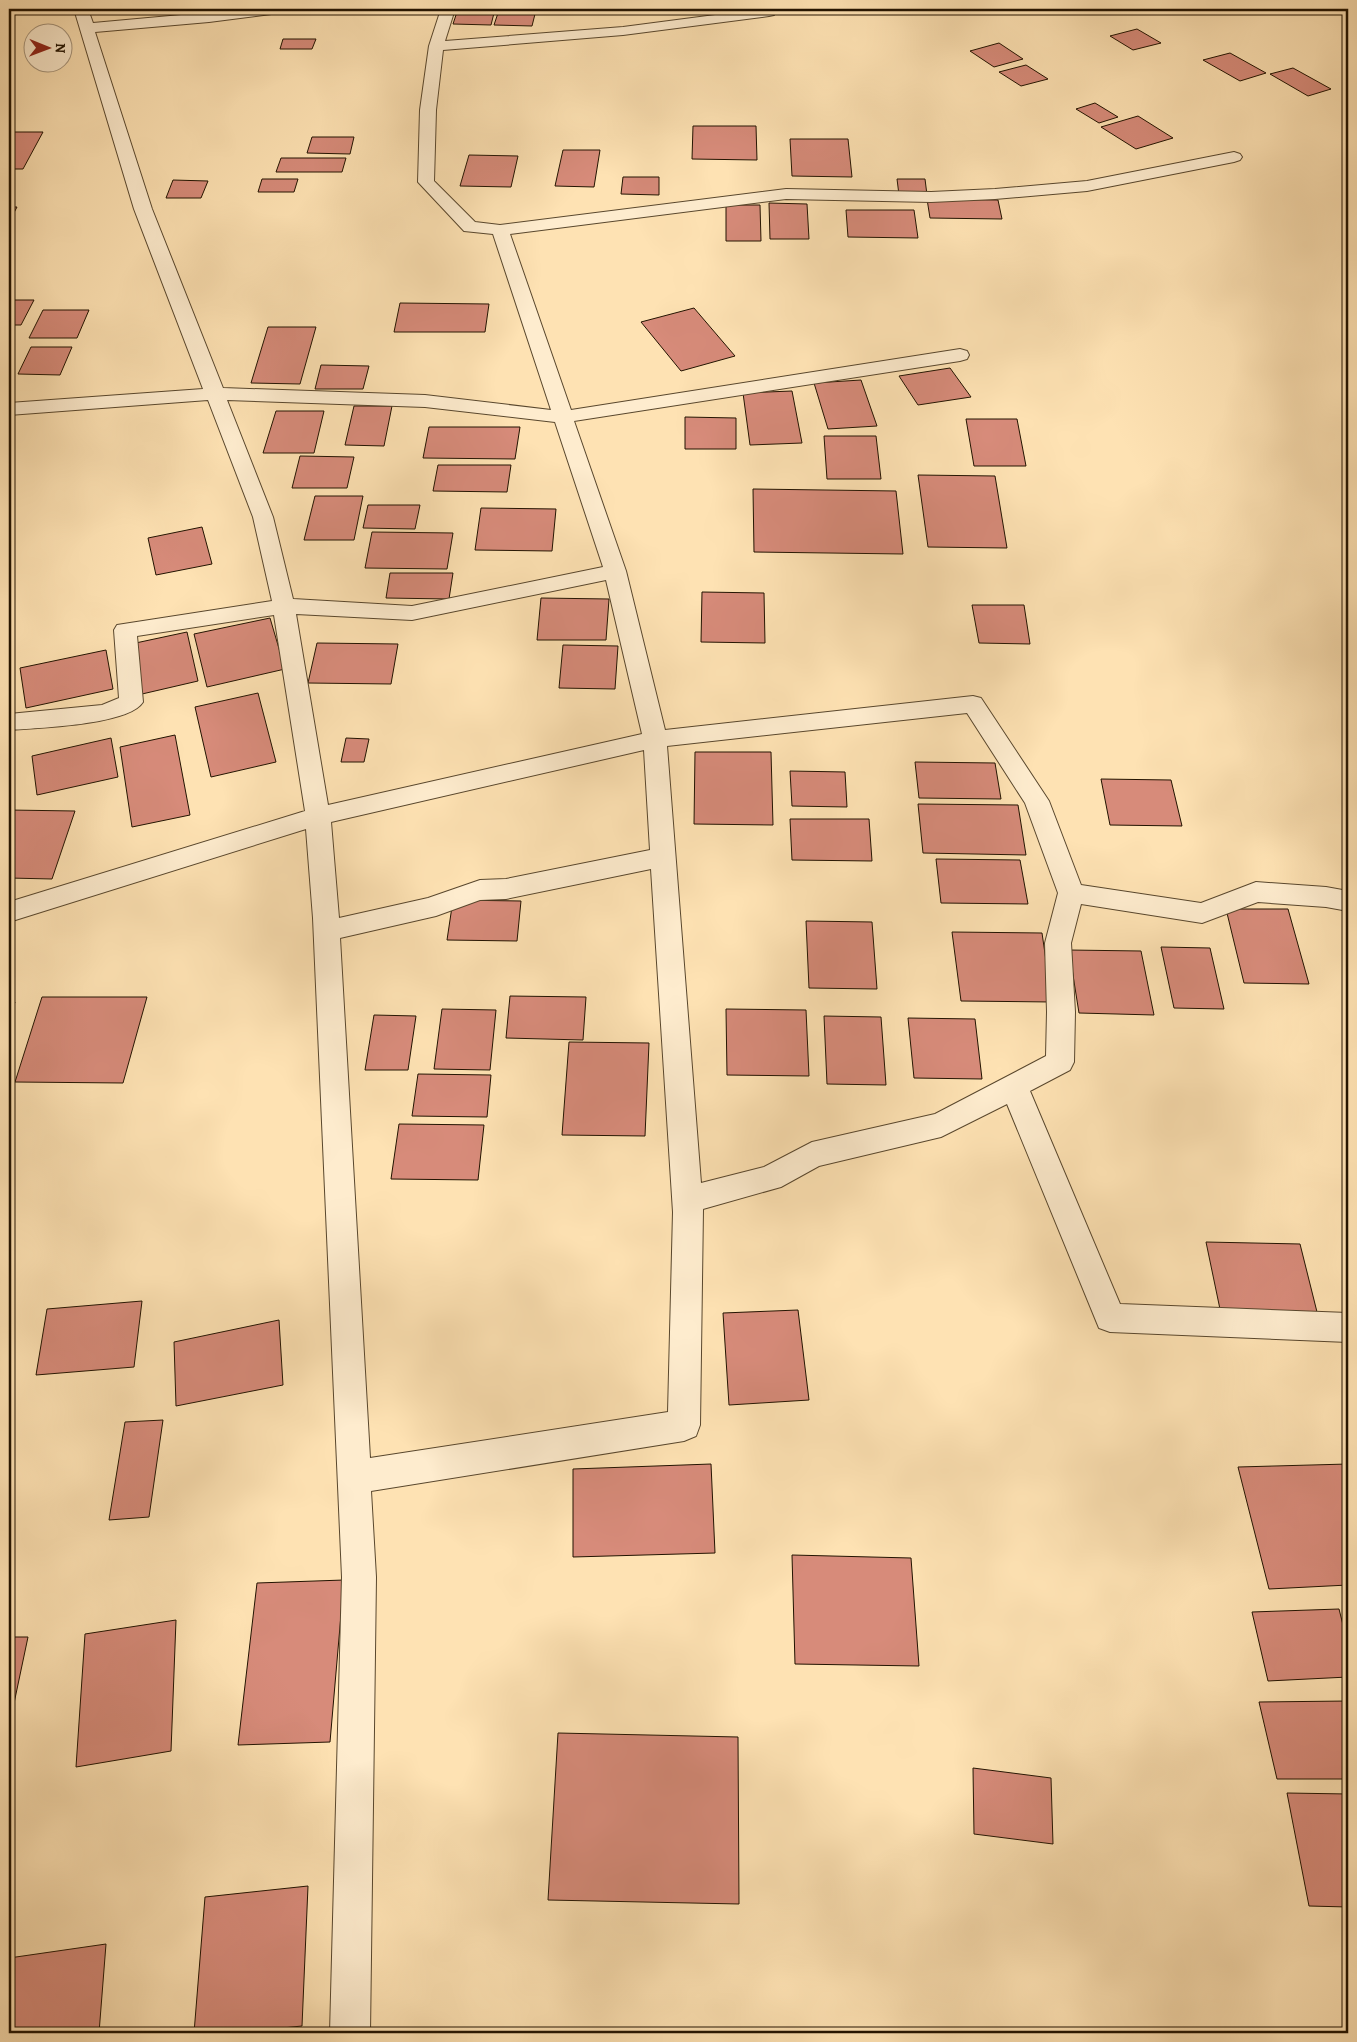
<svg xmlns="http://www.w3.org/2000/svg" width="1357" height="2042" font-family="Alegreya,serif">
<rect width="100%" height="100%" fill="#fee2b3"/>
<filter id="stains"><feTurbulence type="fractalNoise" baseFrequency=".004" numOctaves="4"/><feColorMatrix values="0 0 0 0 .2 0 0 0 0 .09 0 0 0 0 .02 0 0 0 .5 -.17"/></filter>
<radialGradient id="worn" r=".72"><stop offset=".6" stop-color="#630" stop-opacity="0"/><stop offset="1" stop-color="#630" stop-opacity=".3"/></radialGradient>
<path fill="#d78b7a" stroke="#221300" d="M152 9H196L194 13H150Z
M370 9H429V11H370Z
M458 9H495L491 25 453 24Z
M498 13 535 14 532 26 494 25Z
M1137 29 1161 43 1133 50 1110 36Z
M283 39H316L312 49H280Z
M999 43 1023 59 994 67 970 51Z
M1230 53 1266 73 1240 81 1203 60Z
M1026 65 1048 79 1021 86 999 72Z
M1293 68 1331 89 1308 96 1270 74Z
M1095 103 1118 117 1099 123 1076 109Z
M1138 116 1173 138 1136 149 1101 127Z
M693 126H756L757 160 692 159Z
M9 132H43L23 169H9Z
M312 137H354L350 154 307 153Z
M790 139H848L852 177 792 176Z
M563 150H600L594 187 555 186Z
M469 155 518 156 511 187 460 186Z
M281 158H346L342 172H276Z
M623 177H659V195L621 194Z
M262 179H298L294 192H258Z
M897 179H925L927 195H899Z
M173 180 208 181 201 198H166Z
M927 199 998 200 1002 219 930 218Z
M769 203 807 204 809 239H770Z
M726 205H760L761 241H726Z
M9 207H17L9 222Z
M846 210H914L918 238 848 237Z
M9 300H34L21 325H9Z
M400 303 489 304 485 332H394Z
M694 308 735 356 681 371 641 322Z
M43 310H89L77 338H29Z
M268 327H316L300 384 251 383Z
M31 347H72L60 375 18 374Z
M321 365 369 366 363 389H315Z
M950 368 971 397 918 405 899 376Z
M861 380 877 426 828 429 814 383Z
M792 391 802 443 750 445 743 393Z
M354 406H392L384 446 345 445Z
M276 411H324L314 453H263Z
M685 417 736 418V449H685Z
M966 419H1017L1026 466H974Z
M429 427H520L515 459 423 458Z
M824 436H876L881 479H827Z
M300 456 354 457 347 488H292Z
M438 465H511L507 492 433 491Z
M918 475 995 476 1007 548 928 547Z
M753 489 896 491 903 554 754 552Z
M315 496H363L354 540H304Z
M368 505H420L415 529 363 528Z
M481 508 556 509 552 551 475 550Z
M202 527 212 564 156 575 148 538Z
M372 532 453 533 447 569 365 568Z
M390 573H453L449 599 386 598Z
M702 592 764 593 765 643 701 642Z
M541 598 609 599 606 640H537Z
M972 605H1024L1030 644 979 643Z
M270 618 285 669 207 687 194 634Z
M187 632 198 681 142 694 131 644Z
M317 643 398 644 391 684 308 683Z
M563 645 618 646 615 689 559 688Z
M106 650 113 689 26 708 20 668Z
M258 693 276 762 211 777 195 707Z
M175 735 190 815 132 827 120 747Z
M111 738 118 777 37 795 32 756Z
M346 738 369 739 364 762H341Z
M695 752H771L773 825 694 824Z
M915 762 995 763 1001 799 919 798Z
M790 771 845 772 847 807 792 806Z
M1101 779 1171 780 1182 826 1110 825Z
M918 804 1018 805 1026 855 923 853Z
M9 810 75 811 52 879 9 878Z
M790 819H869L872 861 792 860Z
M936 859 1020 860 1028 904 941 903Z
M453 900 521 901 517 941 447 940Z
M1226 909H1288L1309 984 1244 983Z
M806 921 872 922 877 989 809 988Z
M952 932 1042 933 1052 1002 961 1001Z
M1161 947 1210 948 1224 1009 1174 1008Z
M1069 950 1141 951 1154 1015 1079 1013Z
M510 996 586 997 583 1040 506 1038Z
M42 997H147L123 1083 15 1082Z
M9 1002H15L9 1021Z
M442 1009 496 1010 490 1070 434 1069Z
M726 1009 806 1010 809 1076 727 1075Z
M374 1015 416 1016 408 1070H365Z
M824 1016 881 1017 886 1085 827 1084Z
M908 1018 975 1019 982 1079 914 1078Z
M569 1042 649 1043 645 1136 562 1135Z
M418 1074 491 1075 487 1117 412 1116Z
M399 1124 484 1125 478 1180 391 1179Z
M1206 1242 1300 1244 1318 1316 1221 1314Z
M142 1301 134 1367 36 1375 47 1309Z
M798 1310 809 1400 729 1405 723 1313Z
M279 1320 283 1385 176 1406 174 1342Z
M163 1420 149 1517 109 1520 125 1422Z
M711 1464 715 1553 573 1557V1469Z
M1348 1464V1585L1269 1589 1238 1467Z
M792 1555 911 1558 919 1666 795 1664Z
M344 1580 330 1742 238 1745 257 1583Z
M1339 1609 1348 1645V1677L1268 1681 1252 1612Z
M176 1620 171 1751 76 1767 85 1634Z
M9 1637H28L9 1727Z
M1348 1701V1779H1277L1259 1702Z
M558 1733 738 1737 739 1904 548 1900Z
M973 1768 1051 1778 1053 1844 974 1834Z
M1287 1793 1348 1794V1907L1309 1906Z
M308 1886 302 2026 233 2033H194L205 1897Z
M106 1944 99 2033H9V1958Z"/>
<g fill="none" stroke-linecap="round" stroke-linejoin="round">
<defs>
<path id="minor" d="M74 9H88L93 23 247 9H286L284 12 279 13 209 22 95 32 152 209 223 388 425 395 551 410 493 234 464 231 418 182 420 110 429 46 441 9H455L445 41 623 27 761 9H773L776 12 774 15 769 16 623 35 443 50 436 110 434 181 475 222 500 225 786 189 931 192 995 189 1087 181 1234 152 1240 154 1242 157 1240 160 1234 162 1087 191 995 199 931 202 786 199 510 234 571 410 960 349 967 351 969 355 967 359 960 361 574 421 626 571 665 730 973 696 981 698 1049 801 1081 885 1201 903 1256 882 1326 887 1348 891V911L1326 907 1258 902 1202 923 1081 904 1071 943 1075 1012 1074 1062 1070 1070 1030 1091 1120 1304 1348 1313V1342L1110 1332 1099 1328 1007 1104 941 1137 819 1166 781 1187 703 1209 700 1425 696 1436 684 1441 371 1491 376 1577 370 2033H330L342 1577 313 918 306 829 9 922V902L305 811 274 615 137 636 143 702C129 725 37 728 9 730V714L102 705 119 698 114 630 117 625 272 601 253 517 208 400 9 415V403L203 389 134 209ZM227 400 425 407 555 422 603 567 412 606 293 599 273 517ZM606 580 642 734 328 805 296 614 412 620ZM967 713 1025 803 1058 893 1045 943 1047 1012 1046 1056 935 1114 812 1142 764 1167 701 1183 667 746ZM644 750 650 850 506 879 480 880 428 898 339 918 331 822ZM651 869 673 1212 668 1412 370 1458 340 938 436 916 480 900 506 899Z"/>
</defs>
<use href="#minor" stroke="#59472d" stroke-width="2"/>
<use href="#minor" fill="#feecce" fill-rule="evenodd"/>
</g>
<rect width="1357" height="2042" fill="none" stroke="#fee2b3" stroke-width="30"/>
<rect x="10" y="10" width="1337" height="2022" fill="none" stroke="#221300" stroke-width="2.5"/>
<rect x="15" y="15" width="1327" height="2012" fill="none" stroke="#221300"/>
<g transform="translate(48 48) rotate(91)"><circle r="24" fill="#feecce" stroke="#a6957c"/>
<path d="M0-4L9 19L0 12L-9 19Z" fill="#8f2418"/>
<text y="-8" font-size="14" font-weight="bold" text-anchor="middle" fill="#221300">N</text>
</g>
<rect width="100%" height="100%" filter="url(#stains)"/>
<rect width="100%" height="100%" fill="url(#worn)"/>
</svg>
